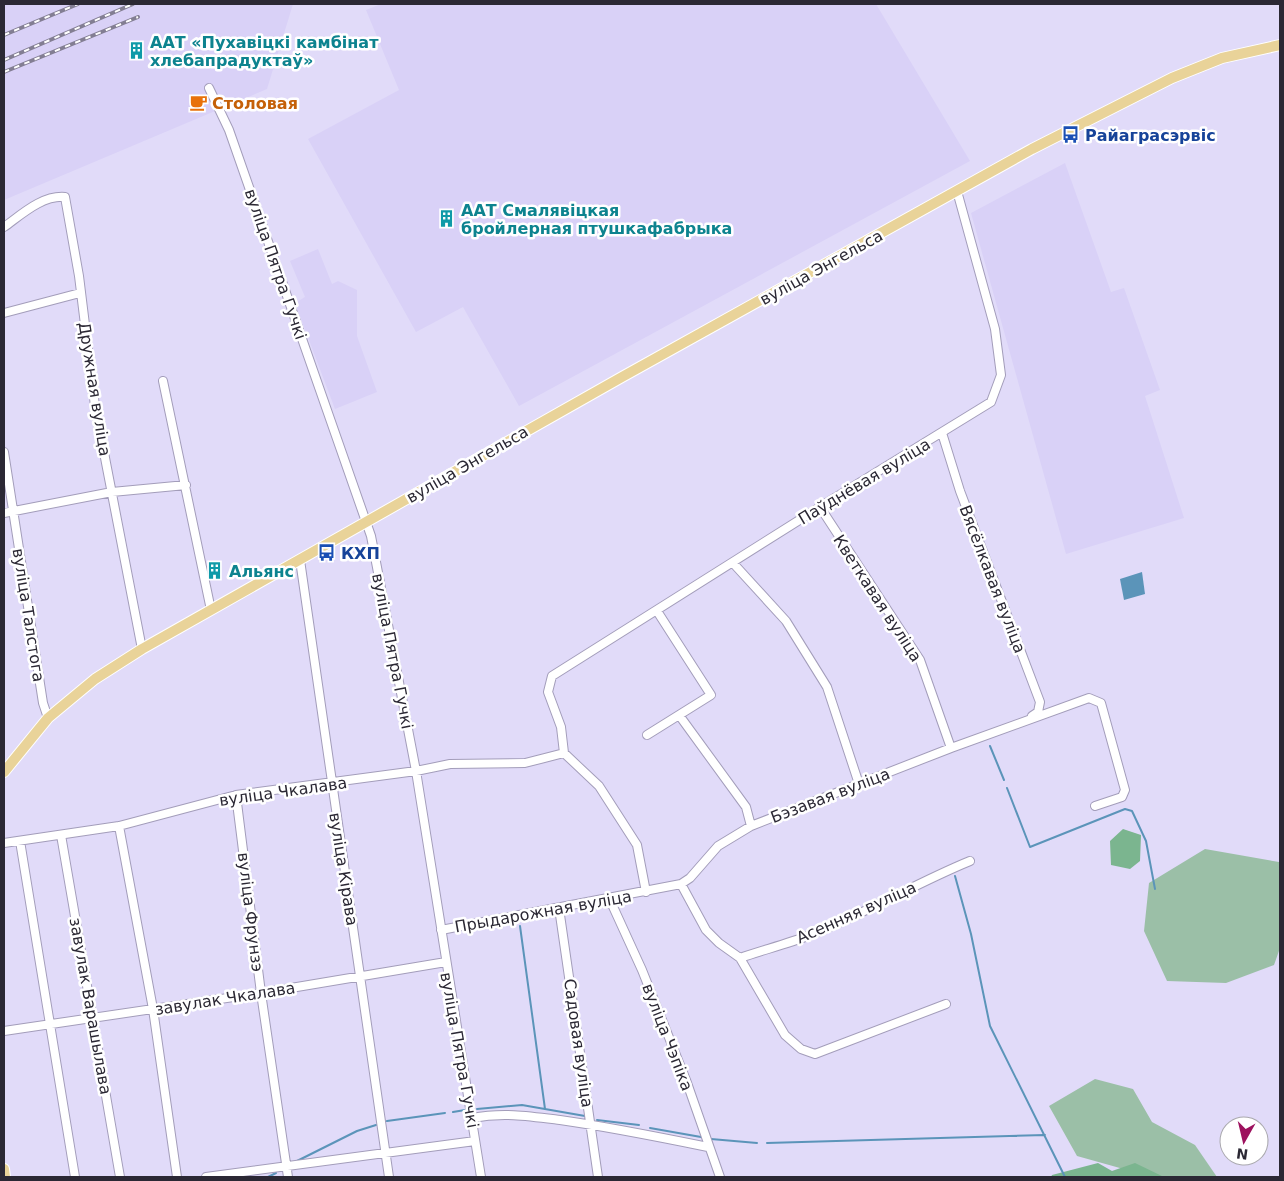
<svg xmlns="http://www.w3.org/2000/svg" width="1284" height="1181" font-family="'DejaVu Sans',sans-serif">
<rect width="100%" height="100%" fill="#e1dbf9"/>
<path fill="#d9d1f7" d="M4 4H293L267 89 4 200Z
M381 4H876L970 161 519 406 463 307 416 332 308 139 399 90 366 10Z
M1065 163 1111 292 1124 288 1160 390 1145 396 1184 518 1066 554 971 213Z
M318 249 332 284 338 281 357 290V336L377 392 335 409 295 303 305 297 290 261Z"/>
<path fill="#9bbfa7" d="M1205 849 1279 862 1280 948 1274 965 1226 983 1167 981 1144 931 1149 883Z
M1095 1079 1133 1089 1152 1122 1195 1145 1217 1177H1152L1077 1156 1049 1106Z"/>
<path fill="#7bb58f" d="M1123 829 1141 835 1140 861 1130 869 1111 865 1110 841Z
M1098 1163 1112 1171 1135 1163 1164 1177H1051L1052 1175Z"/>
<path fill="#5b94b9" d="M1142 572 1145 594 1124 600 1120 579Z"/>
<g fill="none" stroke-linecap="round" stroke-linejoin="round">
<path stroke="#5b94b9" stroke-width="2" d="M990 746 1004 780
M1007 788 1030 847 1125 809 1132 811 1146 841 1155 889
M955 876 971 934 990 1026 1065 1177
M520 926 545 1109
M477 1109 522 1105 585 1116
M453 1112 465 1110
M597 1120 639 1125
M387 1121 445 1113
M650 1128 701 1137
M711 1139 757 1143
M767 1143 1045 1135
M297 1161 357 1131 376 1125
M268 1177 276 1173"/>
<defs>
<path id="minor" d="M209 88 229 130 371 536 416 771 481 1177
M4 227C21 215 42 195 65 197L79 276 95 406 142 649
M4 313 80 293
M163 381 211 610
M942 433 960 491 1040 702 1038 712 1032 716
M4 452 43 703 48 718
M820 507 920 660 951 748
M4 513 112 492 186 485
M300 560C328 766 361 971 389 1177
M733 563 786 621 827 687 859 784
M679 715 746 807 751 826
M647 735 711 695 657 611
M236 795 261 993 288 1177
M119 826 153 1009 177 1177
M61 835 120 1177
M20 841 75 1177
M4 843 119 826 236 795 416 771 450 764 525 763 564 753
M681 884 706 930 719 943 740 958 785 1035 801 1049 815 1054 946 1004
M646 892 637 845 599 786 564 753 561 727 548 692 552 676 820 507 991 402 1001 375 995 329 957 191
M610 900 642 970 686 1080 720 1177
M559 908 598 1177
M441 930 681 884 690 878 718 846 751 826 951 748 1089 698 1101 703 1125 790 1122 797 1095 806
M740 958C763 950 787 944 810 935 865 914 916 883 970 861
M4 1031 261 993 446 962
M472 1118C503 1112 529 1116 560 1120 610 1127 659 1137 708 1147
M206 1177 475 1141"/>
<path id="major" d="M4 772 48 718 95 679 142 649 622 377 1032 149 1172 78 1222 58 1280 45
M4 1169 5 1177"/>
</defs>
<use href="#minor" stroke="#a39dba" stroke-width="10"/>
<use href="#major" stroke="#fff" stroke-width="12"/>
<use href="#minor" stroke="#fff" stroke-width="8"/>
<use href="#major" stroke="#e9d399" stroke-width="10"/>
<defs>
<path id="rail" d="M4 35 78 4
M4 60 133 4
M4 72 138 17"/>
</defs>
<use href="#rail" stroke="#837e93" stroke-width="4"/>
<use href="#rail" stroke="#fff" stroke-width="2" stroke-dasharray="5.5" stroke-linecap="butt"/>
</g>
<defs>
<symbol id="building-bare" viewBox="-9 -9 18 18"><path d="M-4-6H4V6H1V3H-1V6H-4ZM-2.5-4.3h1.7v1.8h-1.7ZM.8-4.3h1.7v1.8H.8ZM-2.5-1h1.7V.8h-1.7ZM.8-1h1.7V.8H.8Z" fill="#0f9aa8" stroke="#fff" stroke-width="2.5" paint-order="stroke"/></symbol>
<symbol id="cafe-bare" viewBox="-9 -9 18 18"><path d="M-5.5-4.5H6V0H3Q3 3.5 0 3.5H-2.5Q-5.5 3.5-5.5 0ZM3-3.2v2h1.7v-2ZM-6 4.5H4V6H-6Z" fill="#e8710a" stroke="#fff" stroke-width="2.5" paint-order="stroke"/></symbol>
<symbol id="bus-bare" viewBox="-9 -9 18 18"><path d="M-5-6H5V4H4V6H2V4H-2V6H-4V4H-5ZM-3.5-4V0h7V-4ZM-3.5 1.2v1.5H-2V1.2ZM2 1.2v1.5H3.5V1.2Z" fill="#1a4fb4" stroke="#fff" stroke-width="2.5" paint-order="stroke"/></symbol>
</defs>
<g fill-rule="evenodd">
<use href="#building-bare" x="124" y="38" width="25" height="25"/>
<use href="#cafe-bare" x="186" y="90" width="25" height="25"/>
<use href="#bus-bare" x="1058" y="122" width="25" height="25"/>
<use href="#building-bare" x="434" y="206" width="25" height="25"/>
<use href="#bus-bare" x="314" y="540" width="25" height="25"/>
<use href="#building-bare" x="202" y="558" width="25" height="25"/>
</g>
<g text-anchor="middle" stroke-width="5" stroke-linejoin="round" paint-order="stroke">
<g font-size="16" font-weight="bold" fill="#0d838f" stroke="#fff" text-anchor="start">
<text x="150" y="48">ААТ «Пухавіцкі камбінат<tspan x="150" dy="18">хлебапрадуктаў»</tspan></text>
<text x="461" y="216">ААТ Смалявіцкая<tspan x="461" dy="18">бройлерная птушкафабрыка</tspan></text>
<text x="229" y="577">Альянс</text>
</g>
<g font-size="16" font-weight="bold" fill="#c56008" stroke="#fff" text-anchor="start">
<text x="212" y="109">Столовая</text>
</g>
<g font-size="16" font-weight="bold" fill="#164399" stroke="#fff" text-anchor="start">
<text x="1085" y="141">Райаграсэрвіс</text>
<text x="341" y="559">КХП</text>
</g>
<g font-size="16" fill="#2b2834" stroke="#fff">
<text transform="translate(276 264) rotate(71)" y="6">вуліца Пятра Гучкі</text>
<text transform="translate(821 267) rotate(-29)" y="6">вуліца Энгельса</text>
<text transform="translate(95 389) rotate(81)" y="6">Дружная вуліца</text>
<text transform="translate(467 464) rotate(-30)" y="6">вуліца Энгельса</text>
<text transform="translate(864 481) rotate(-31)" y="6">Паўднёвая вуліца</text>
<text transform="translate(993 579) rotate(69)" y="6">Вясёлкавая вуліца</text>
<text transform="translate(878 598) rotate(57)" y="6">Кветкавая вуліца</text>
<text transform="translate(29 615) rotate(81)" y="6">вуліца Талстога</text>
<text transform="translate(393 651) rotate(79)" y="6">вуліца Пятра Гучкі</text>
<text transform="translate(283 791) rotate(-8)" y="6">вуліца Чкалава</text>
<text transform="translate(830 795) rotate(-21)" y="6">Бэзавая вуліца</text>
<text transform="translate(344 869) rotate(81)" y="6">вуліца Кірава</text>
<text transform="translate(543 911) rotate(-10)" y="6">Прыдарожная вуліца</text>
<text transform="translate(251 912) rotate(83)" y="6">вуліца Фрунзэ</text>
<text transform="translate(856 912) rotate(-24)" y="6">Асенняя вуліца</text>
<text transform="translate(225 998) rotate(-9)" y="6">завулак Чкалава</text>
<text transform="translate(91 1006) rotate(80)" y="6">завулак Варашылава</text>
<text transform="translate(668 1037) rotate(69)" y="6">вуліца Чэпіка</text>
<text transform="translate(579 1043) rotate(82)" y="6">Садовая вуліца</text>
<text transform="translate(460 1050) rotate(80)" y="6">вуліца Пятра Гучкі</text>
</g>
</g>
<rect width="1284" height="1181" fill="none" stroke="#2b2834" stroke-width="10"/>
<g transform="translate(1244 1141) rotate(188)"><circle r="24" fill="#ffffff" stroke="#aaa9ae"/>
<path d="M0-4L9 19L0 12L-9 19Z" fill="#9d115e"/>
<text y="-8" font-size="14" font-weight="bold" text-anchor="middle" fill="#2b2834">N</text>
</g>
</svg>
